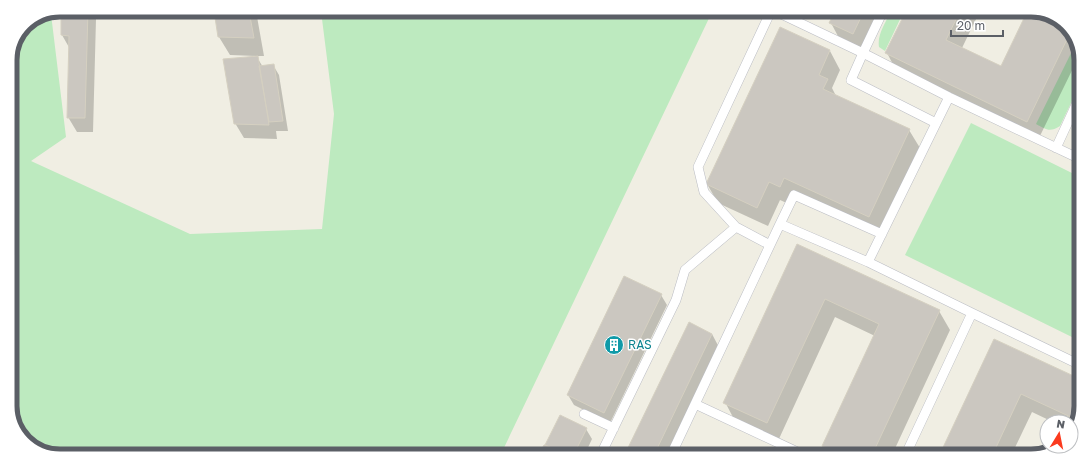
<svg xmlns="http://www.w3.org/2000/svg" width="1091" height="466" font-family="'Golos Text',sans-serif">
<rect width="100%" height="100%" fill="#f0eee3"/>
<path fill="#bdeabf" d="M321 11 712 12 501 454 40 452 20 436 10 409V57L25 25 51 14 66 137 31 161 190 234 322 229 334 114Z
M890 13H903L885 51 879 47C877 35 885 24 890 13Z
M1076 43 1081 57V82L1060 126C1049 133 1046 129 1036 124Z
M971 123 1080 177 1078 340 905 255Z"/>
<path fill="#0003" d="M62 10H99L98 19H96L93 132H77L68 117 70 49 62 35Z
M215 11H256L264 56H256L263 67 273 65 279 75 288 131H276L277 139 244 138 235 123 256 56 230 55 219 37Z
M835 13H878L861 48 839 38 831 23Z
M906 13H979L962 48 1001 67 1027 14H1050L1071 30 1080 54 1038 140 897 72 887 53Z
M830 51 840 70 832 88 836 96 909 130 920 148 880 236 795 196 791 205 780 200 768 226 718 203 707 184Z
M798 246 939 311 950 330 892 455H828L823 446 875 336 835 317 778 441 735 421 725 402Z
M661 295 667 305 610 423 574 405 568 395Z
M689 324 712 334 722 353 674 455 626 454Z
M994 340 1078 379 1077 425 1071 433V422H1053L1032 412 1011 456H940Z
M586 429 592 439 585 454H540L544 446Z"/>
<path fill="#cbc7c0" stroke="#d5d0c1" d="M61 10H88L85 118H67L69 36 61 35Z
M214 11H249L254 38 218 37Z
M834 13H863L853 34 829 23Z
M905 13H959L946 40 1001 66 1026 14H1050L1071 31 1027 122 885 53Z
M780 27 830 50 819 75 828 79 823 89 910 129 869 217 784 178 780 187 769 182 757 208 706 184Z
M258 56 269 125 234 124 223 59Z
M274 64 283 121 269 122 259 66Z
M797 244 940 310 872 455H841L822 446 879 324 825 299 767 423 723 403Z
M624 276 662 294 604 413 567 395Z
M689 322 712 334 654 455 625 454Z
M994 339 1078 378 1077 425 1071 433V428L1075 419 1021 394 992 456H939Z
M560 415 587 428 574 454H564L545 445Z
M544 445H545L564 454H539Z"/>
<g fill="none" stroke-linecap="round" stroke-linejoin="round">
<defs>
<path id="lane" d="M770 13 698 167 704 192 736 227 770 245
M779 13 863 53 882 13
M936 123 851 80 863 53 949 97 1080 159
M1056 148 1080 96
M882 234 794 195 780 224 868 262 972 313 1078 364
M868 262 949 97
M695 404 804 455
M584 414 614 428
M601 454 676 300 685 270 736 227
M671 455 780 224
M905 456 972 313"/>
</defs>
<use href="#lane" stroke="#bbbdc4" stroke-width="10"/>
<use href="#lane" stroke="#fff" stroke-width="9"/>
</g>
<defs>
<symbol id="building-disc" viewBox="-11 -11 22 22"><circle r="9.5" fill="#0f9aa8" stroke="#fff"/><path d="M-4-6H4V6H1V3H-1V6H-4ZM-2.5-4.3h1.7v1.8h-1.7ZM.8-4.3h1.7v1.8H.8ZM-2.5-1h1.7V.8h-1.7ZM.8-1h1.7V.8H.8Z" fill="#fff"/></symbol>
</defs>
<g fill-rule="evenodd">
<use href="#building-disc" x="603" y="334" width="22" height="22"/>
</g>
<g text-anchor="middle" stroke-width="3" stroke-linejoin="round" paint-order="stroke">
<g font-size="12" fill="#0d838f" stroke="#fff" text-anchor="start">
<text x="628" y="349">RAS</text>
</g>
</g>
<path d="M0 0H1091V466H0ZM60 17H1031A43 43 0 0 1 1074 60V406A43 43 0 0 1 1031 449H60A43 43 0 0 1 17 406V60A43 43 0 0 1 60 17Z" fill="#fff" fill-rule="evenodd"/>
<path fill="none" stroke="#5b5f66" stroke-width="5" d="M60 17H1031A43 43 0 0 1 1074 60V406A43 43 0 0 1 1031 449H60A43 43 0 0 1 17 406V60A43 43 0 0 1 60 17Z"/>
<g transform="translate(1059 434) rotate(10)"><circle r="19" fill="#ffffff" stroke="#bdbfc2"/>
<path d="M0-3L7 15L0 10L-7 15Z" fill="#fb3a1e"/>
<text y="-6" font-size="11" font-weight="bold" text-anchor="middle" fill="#5b5f66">N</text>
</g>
<path d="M951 30v6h52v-6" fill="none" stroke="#5b5f66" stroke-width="2"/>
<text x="957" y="30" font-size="12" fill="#5b5f66" stroke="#ffffff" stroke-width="3" paint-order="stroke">20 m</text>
</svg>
